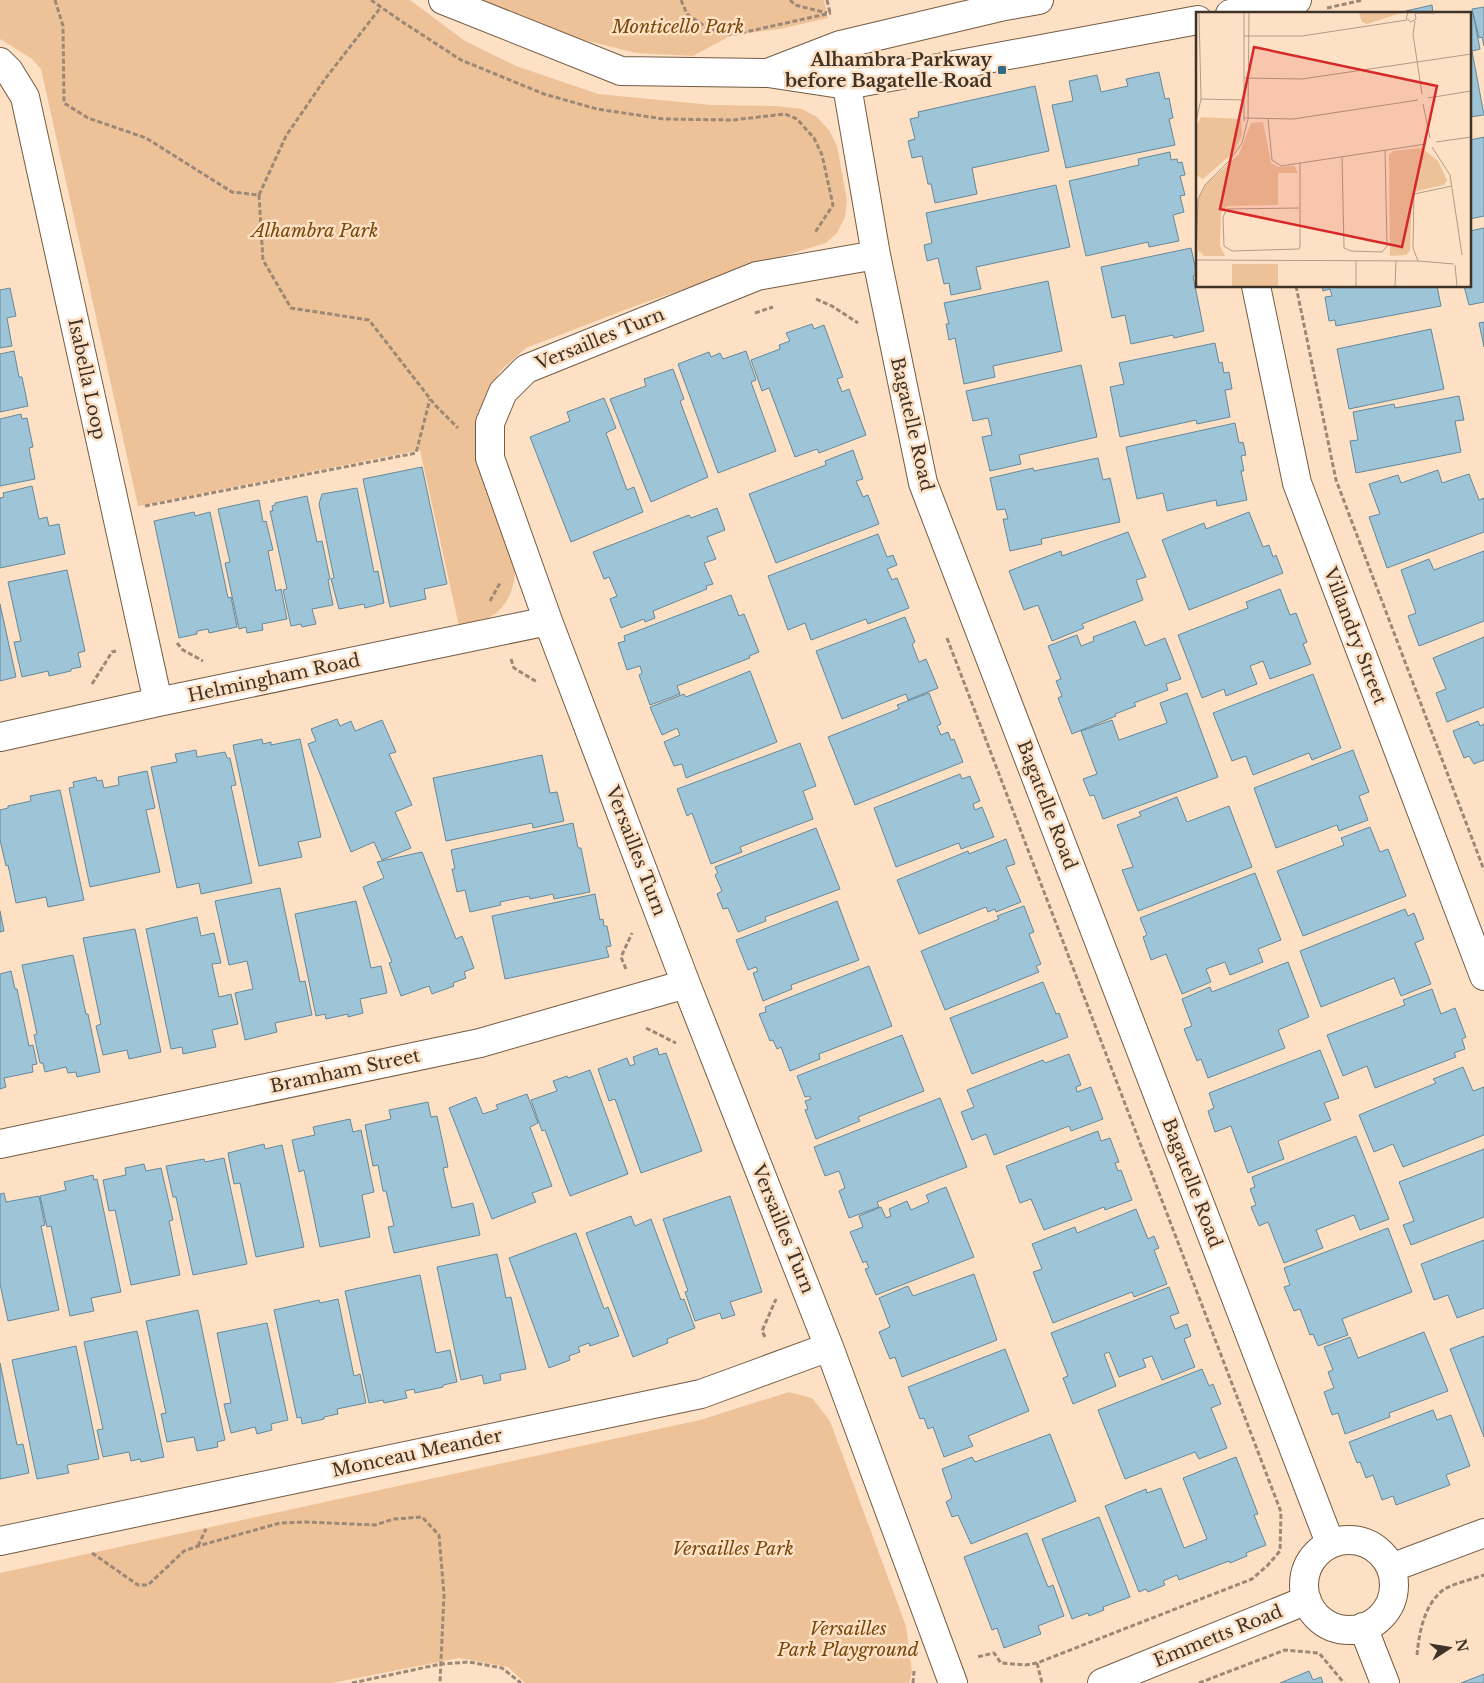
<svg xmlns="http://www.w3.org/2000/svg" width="1484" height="1683" font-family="'Libre Baskerville',serif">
<rect width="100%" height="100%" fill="#fee1c5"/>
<path fill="#eec299" d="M0 0H410L465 41 516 66 598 94 712 105 776 106 802 109 817 117 829 130 837 146 847 200 845 217 837 233 826 243 757 264 635 306 526 348 499 372 481 418 480 459 515 570C515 589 505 612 486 619 477 623 467 624 459 626L420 450 138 506 41 69 32 59 0 39Z
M470 0H824L828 18 780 29 732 35 693 56 636 53 524 25Z
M789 1392 812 1398 830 1421 906 1626 912 1672 909 1683H525L508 1667 459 1658 332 1683H0V1573L700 1420Z"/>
<path fill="#9dc4d7" stroke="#64899b" d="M1432 5 1433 14H1407L1406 11Z
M1484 7V46L1482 37 1479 38 1472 9Z
M1473 13 1480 49 1472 51 1484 115 1470 117V14Z
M1159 72 1165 99 1169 98 1173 118 1169 119 1175 145 1066 168 1052 105 1073 101 1069 81 1097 75 1101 92 1128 86 1126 79Z
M1035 86 1049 151 972 168 977 194 935 203 931 184H928L922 156 912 158 908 141 915 139 910 119 919 117 918 112Z
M1484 137V216L1470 219V140Z
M1170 152 1171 160 1177 159 1178 163 1182 162 1185 175 1180 176 1185 195 1180 196 1184 212 1173 215 1179 241 1149 247 1148 242 1086 256 1069 181 1139 165 1138 159Z
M1056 185 1070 247 976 267 981 289 951 295 949 283 944 284 938 258 927 261 924 245 932 243 926 213Z
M1484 228V302L1469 305 1464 286H1470V231Z
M1191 248 1197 275 1193 276 1204 331 1174 338 1173 335 1131 344 1125 315 1112 318 1101 267Z
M1048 281 1062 351 993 366 995 377 964 384 955 338 949 340 946 324H949L944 303Z
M1322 286H1437L1441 306 1336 326 1335 320 1329 321 1325 297 1332 296 1330 289 1323 291Z
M10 288 16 316 7 318 12 346 0 348V290Z
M1484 322V347L1479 323Z
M812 324 814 329 824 325 843 377 837 379 842 392 849 389 866 435 819 453 817 449 795 457 769 388 762 391 751 360 780 349 779 345 790 341 786 333Z
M1431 329 1444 389 1349 409 1337 349Z
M1215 343 1219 363 1222 362 1224 373 1229 372 1232 389 1225 390 1230 417 1197 424 1196 420 1120 437 1110 387 1124 384 1119 363Z
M14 351 19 377H22L28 406 0 412V354Z
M746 351 756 380 751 382 776 451 718 473 678 364 709 352 711 357 720 353 723 359Z
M1081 365 1097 437 1019 455 1021 464 990 471 982 437 992 435 988 418 973 421 966 391Z
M673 369 684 399 680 401 708 477 651 502 610 399 646 386 644 379Z
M1459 396 1464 420 1455 421 1461 452 1356 473 1350 441 1358 440 1353 412 1394 404 1395 408Z
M604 398 616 428 606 433 627 490 634 487 643 512 571 542 530 437 570 421 567 412Z
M21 414 22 419 27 418 33 447 29 448 35 479 0 486V419Z
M1235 423 1239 443 1243 442 1246 455 1241 456 1244 471H1241L1247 500 1217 506 1216 500 1167 511 1163 493 1137 499 1126 447Z
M853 450 863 479 856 481 863 497 868 495 879 524 776 563 749 494 826 465 825 461Z
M1098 458 1103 480 1110 478 1120 522 1041 539 1042 544 1010 551 1003 519H1008L1005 509 997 510 990 478 1033 468 1034 471Z
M422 467 447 584 424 589 426 599 390 607 363 479Z
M1438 470 1442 483 1469 474 1479 500 1484 498V532L1387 568 1369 517 1380 514 1369 484 1398 475 1401 483Z
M32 486 39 519 47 517 49 526 59 524 65 554 0 568V498L4 497 3 493Z
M357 488 374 572 378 571 384 603 365 608 364 604 339 609 331 579 334 578 319 504 322 494Z
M307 496 317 542 322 541 330 579 328 580 333 605 312 609 316 624 302 627 301 624 291 626 283 590 287 589 270 511H273L272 506 275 505V503Z
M259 500 263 522 266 521 273 550 268 551 276 591 281 589 287 619 262 624 263 630 247 633 246 627 239 629 225 563 230 562 218 509Z
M717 508 725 530 707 537 716 559 704 563 713 584 706 586 707 589 653 611 655 618 645 622 644 619 621 628 610 599 617 596 609 577 604 579 593 552 689 515 691 518Z
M194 512 195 516 210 512 228 598 231 597 237 627 209 633 208 629 197 631V634L179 638 154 521Z
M1249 512 1263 547 1269 545 1273 557 1276 555 1283 573 1189 610 1162 540 1204 523 1206 529Z
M1128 532 1146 577 1136 580 1143 600 1082 624 1084 628 1052 641 1038 605 1024 610 1009 571 1061 551 1062 556Z
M878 534 887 557 893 555 897 565 887 569 892 580 897 578 909 608 868 624 866 619 811 640 805 623 788 630 768 576Z
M1484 551V621L1419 646 1408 616 1416 613 1401 570 1429 559 1434 570Z
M67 570 85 651 78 653 81 667 71 669V671L49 676 48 671 22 677 14 642 21 641 8 582Z
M1280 589 1290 615 1296 613 1307 642 1303 644 1311 664 1270 679 1263 661 1250 666 1257 684 1226 696 1224 689 1202 698 1178 635 1248 608 1246 602Z
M731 595 739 616 744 614 759 652 749 656 750 658 677 686 680 694 650 705 639 675 642 673 640 666 627 670 618 643 625 641 624 636Z
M0 604 16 677 0 681Z
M905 617 915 642 912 644 919 662 926 659 938 688 908 700 906 694 842 719 816 651Z
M1135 621 1145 646 1165 638 1181 679 1166 684 1168 690 1134 703 1136 706 1115 714 1116 716 1072 734 1058 698 1062 696 1056 681 1061 679 1048 646 1077 635 1081 646 1094 641 1093 637Z
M1484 637V707L1447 722 1436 693 1446 689 1433 658Z
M750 671 777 742 686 778 682 764 674 766 664 742 680 735 677 728 662 735 650 707 684 694 686 697Z
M1313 674 1341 748 1312 760 1309 753 1253 775 1246 756 1232 761 1213 713Z
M929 693 941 724 937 726 941 735 948 732 951 740 954 739 963 762 855 805 828 737 899 709 897 705Z
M1187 693 1218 777 1103 819 1094 795 1090 796 1083 779 1097 774 1081 731 1112 720 1119 740 1167 723 1160 703Z
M337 719 340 726 351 721 355 731 382 720 396 752 389 754 412 805 395 812 411 848 382 860 374 842 351 852 308 744 316 741 311 729Z
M1478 721 1480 726 1484 724V760L1474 764 1469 756 1464 758 1453 731Z
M262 739 263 744 271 742V745L300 739 321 837 298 842 302 857 259 866 233 745Z
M800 743 816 786 803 791 813 819 740 847 742 852 711 864 692 813 687 816 677 789Z
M196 750 197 757 225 752 227 758H230L236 785 231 786 252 883 201 894 199 883 177 888 151 767 177 762 175 754Z
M1353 750 1369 792 1359 796 1368 820 1339 831 1337 825 1276 848 1254 788Z
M542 755 550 793 557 792 564 821 533 828 532 823 446 841 433 778Z
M147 771 155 808 146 810 160 872 90 887 69 788 74 787 73 782 96 777 97 781 102 780 104 788 119 785 118 777Z
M960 774 962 779 970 776 980 801 973 804 975 810 982 807 994 837 961 849 959 843 896 867 874 808Z
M60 790 84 900 48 907 46 897 16 903 8 865 6 866 0 840V810L8 808V806L31 801 30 796Z
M1177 797 1187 822 1229 806 1252 867 1138 911 1122 870 1133 867 1117 825 1141 816 1139 812Z
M573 823 578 848H581L590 892 554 899 553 894 530 899 529 896 500 902 501 905 470 912 465 890 457 892 452 869H455L451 850Z
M1370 827 1380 852 1388 849 1406 896 1303 936 1277 871 1344 845 1341 838Z
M816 828 840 889 765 917 766 921 738 932 728 908 723 909 717 894 722 891 715 875 718 873 715 867Z
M1006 839 1015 864 1006 867 1021 902 996 912 995 909 988 912 986 907 919 934 897 880 968 851 969 854Z
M422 852 456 939 462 936 474 968 464 972 466 978 453 983 454 986 432 994 429 986 401 996 389 963 392 962 363 887 384 878 377 862Z
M1255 873 1281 940 1258 949 1263 962 1230 975 1225 962 1206 969 1211 982 1182 994 1166 954 1151 960 1143 937 1147 935 1140 918Z
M280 888 300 982 305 981 312 1015 275 1023 277 1032 245 1040 235 993 253 989 247 961 229 965 215 901Z
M595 894 600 920 603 919 604 926H607L611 946 606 947 609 957 505 979 492 916Z
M356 901 371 968 381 966 387 993 360 999 363 1013 348 1017V1014L326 1019 325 1014 316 1016 295 914Z
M837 901 859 960 791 985 792 989 763 1001 753 973 758 971 756 967 748 970 736 940Z
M1024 906 1034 932 1029 934 1041 964 1036 966 1039 972 945 1010 921 951 999 919 997 916Z
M1405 909 1408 916 1414 913 1424 939 1415 943 1431 984 1401 996 1394 978 1321 1007 1300 951Z
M0 911 4 931 0 932Z
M197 917 201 936 214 933 221 963 212 964 219 997 231 994 238 1024 212 1030 216 1047 183 1054 182 1047 171 1049 146 929Z
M135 929 161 1052 129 1059 127 1050 103 1055 96 1026 101 1024 83 938Z
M73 955 86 1014H88L100 1072 77 1077 76 1072 68 1073 66 1067 45 1072 43 1063H40L34 1035 37 1034 22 965Z
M1288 962 1309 1017 1278 1030 1285 1048 1208 1078 1201 1059 1197 1061 1184 1029 1192 1026 1182 999 1210 987 1212 992Z
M869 966 892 1026 819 1054 820 1059 790 1071 781 1047 777 1049 773 1040 770 1041 759 1014 766 1012 765 1007Z
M11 971 15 989H17L29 1046 33 1045 37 1064 32 1065 33 1072 4 1078 6 1087 0 1089V974Z
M1043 982 1056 1014 1059 1013 1068 1037 972 1074 950 1018Z
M1432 989 1441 1014 1455 1008 1466 1037 1462 1039 1465 1049 1454 1053 1456 1057 1375 1088 1367 1066 1343 1076 1327 1035 1405 1005 1403 1000Z
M902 1035 924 1091 858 1117 860 1121 816 1139 805 1110 808 1109 805 1101 811 1099 809 1096 805 1097 797 1076Z
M657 1048 659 1055 666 1053 702 1151 641 1173 615 1099 609 1101 598 1069 627 1058 630 1066 635 1064 633 1057Z
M1320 1050 1339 1098 1324 1103 1331 1120 1278 1141 1284 1159 1248 1173 1231 1126 1215 1132 1208 1111 1214 1108 1209 1093Z
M1069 1054 1081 1085 1076 1087 1077 1092 1091 1087 1103 1119 1071 1131 1069 1126 994 1155 986 1134 972 1140 961 1112 974 1107 967 1090 1043 1060 1045 1063Z
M1463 1067 1473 1091 1484 1087V1135L1403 1167 1393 1144 1374 1152 1359 1115 1436 1083 1433 1079Z
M590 1070 628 1174 570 1196 545 1130 542 1131 531 1100 557 1091 553 1081 567 1076 568 1078Z
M527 1094 538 1123 530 1127 552 1186 532 1193 536 1202 492 1219 449 1108 476 1097 483 1114 498 1109 496 1105Z
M940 1098 967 1167 877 1202 879 1207 849 1218 839 1191 845 1188 839 1171 825 1176 814 1147Z
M428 1102 431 1117 437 1116 448 1167 443 1168 452 1208 473 1203 480 1235 394 1253 388 1227 394 1226 386 1191H383L378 1165 373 1166 365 1125 391 1119 389 1110Z
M350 1119 353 1132 361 1130 374 1192 362 1195 370 1237 320 1247 304 1170 299 1172 292 1140 315 1135 313 1127Z
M1098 1131 1101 1141 1110 1138 1119 1162 1115 1163 1118 1171 1121 1170 1132 1200 1105 1210 1104 1207 1044 1230 1031 1199 1020 1203 1006 1166Z
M1356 1136 1389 1219 1360 1230 1354 1215 1316 1230 1323 1248 1284 1263 1268 1222 1259 1226 1251 1207 1256 1205 1250 1189 1255 1187 1252 1177Z
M264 1144 265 1149 282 1145 304 1247 256 1257 240 1183 234 1184 228 1153Z
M1484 1149V1217L1411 1245 1403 1225 1414 1221 1399 1182Z
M224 1158 247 1264 193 1275 176 1197H173L166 1166 204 1159 205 1162Z
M144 1164 146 1171 161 1168 173 1220 169 1221 180 1275 131 1285 115 1210 109 1211 103 1180 126 1175 125 1168Z
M93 1175 94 1180 97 1179 121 1292 91 1298 94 1311 70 1316 51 1226 47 1227 40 1196 66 1190 64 1182Z
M946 1187 974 1257 876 1295 865 1269 869 1268 866 1261 863 1263 850 1232 863 1227 859 1216 881 1207 886 1218 891 1216 889 1209 907 1201 911 1210 929 1202 926 1195Z
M4 1193 6 1202 39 1196 45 1225 41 1226 59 1310 8 1321 0 1284V1194Z
M730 1196 762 1292 730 1302 735 1315 722 1319 720 1313 695 1321 685 1292 688 1291 663 1219Z
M1136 1209 1148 1239 1154 1236 1159 1248 1154 1250 1167 1284 1134 1297 1132 1292 1053 1323 1033 1272 1042 1269 1032 1244 1075 1227 1077 1233Z
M631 1216 635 1226 651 1219 681 1300 684 1299 695 1328 667 1339 668 1343 633 1357 586 1233Z
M1388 1228 1412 1292 1342 1319 1348 1335 1318 1346 1313 1334 1310 1335 1300 1309 1294 1311 1284 1287 1290 1285 1284 1268Z
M576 1233 604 1309 608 1307 619 1336 590 1346 589 1343 578 1347 580 1352 569 1356 570 1360 549 1368 509 1258Z
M1484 1240V1308L1457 1318 1448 1295 1434 1300 1421 1264Z
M497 1254 506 1298 511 1297 526 1369 500 1374 501 1380 484 1384 482 1375 461 1380 437 1267Z
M974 1274 997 1340 902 1377 895 1357 890 1359 879 1332 890 1327 879 1298 908 1286 913 1296Z
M420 1275 436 1353 450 1350 457 1382 443 1385V1387L415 1393 414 1389 405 1391 407 1398 384 1403 383 1400 369 1403 345 1291Z
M1169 1287 1179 1313 1170 1316 1175 1329 1187 1324 1191 1336 1184 1339 1195 1367 1162 1380 1152 1356 1143 1359 1146 1367 1119 1377 1109 1352 1104 1354 1116 1386 1073 1404 1063 1378 1068 1376 1051 1333Z
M338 1299 354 1376 360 1374 366 1403 337 1409 338 1414 324 1417V1419L302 1424 301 1417 297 1418 274 1310 319 1300 320 1303Z
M198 1310 225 1440 217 1442 218 1447 197 1451 194 1437 167 1442 161 1414 166 1413 146 1321Z
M267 1323 288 1420 271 1424 272 1430 257 1434 255 1427 231 1433 224 1404 231 1403 217 1333Z
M137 1331 164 1457 141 1462 140 1459 131 1461 129 1452 103 1457 97 1430 103 1429 84 1342Z
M1424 1332 1448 1391 1389 1413 1390 1417 1345 1434 1338 1413 1332 1415 1324 1392 1334 1388 1328 1372 1333 1370 1324 1347 1350 1337 1358 1358Z
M1484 1336V1437L1450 1349Z
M76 1346 99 1459 67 1465 69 1473 37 1479 12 1360Z
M1005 1349 1029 1411 968 1436 973 1446 944 1457 933 1427 928 1429 924 1418 920 1419 908 1387Z
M0 1363 17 1445 23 1444 29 1473 0 1479Z
M1202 1369 1209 1386 1213 1384 1221 1404 1211 1408 1227 1448 1199 1459 1195 1452 1125 1479 1098 1410Z
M1433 1410 1437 1420 1451 1415 1470 1466 1446 1475 1450 1485 1396 1505 1393 1496 1382 1500 1373 1475 1366 1478 1360 1462 1357 1463 1349 1442Z
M1050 1434 1076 1501 971 1544 958 1515 952 1517 946 1502 952 1498 942 1469 972 1457 975 1462Z
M1236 1457 1258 1514 1254 1515 1266 1545 1246 1553 1247 1556 1230 1563 1229 1561 1179 1580 1177 1575 1163 1581 1165 1585 1148 1592 1146 1589 1139 1592 1105 1506 1146 1489 1147 1493 1161 1488 1184 1548 1207 1539 1183 1478Z
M1099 1517 1130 1597 1103 1607 1104 1610 1089 1616 1088 1613 1072 1619 1042 1539Z
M1027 1533 1048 1587 1053 1585 1064 1616 1038 1626 1041 1634 1004 1648 997 1628 992 1630 964 1557Z
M1309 1671 1313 1680 1321 1677 1323 1683H1280Z
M1484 1674V1683H1461Z"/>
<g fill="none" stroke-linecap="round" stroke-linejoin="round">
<defs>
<path id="minor" d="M443 0 621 71 768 73 847 85 1198 20
M1230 14 1297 0
M840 45 876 255 923 483 1330 1543
M0 62 9 71 25 97 158 702
M770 72 840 45 1005 6 1039 0
M876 255 757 276 526 369 503 392 490 423V458L548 621 686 984 829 1347 953 1683
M1256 286 1297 483 1484 976
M0 737 158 702 548 621
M0 1144 480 1043 686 984
M1304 1585a45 45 0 1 1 90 0a45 45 0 1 1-90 0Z
M0 1541 701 1394 829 1347
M1391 1568 1484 1533
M1363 1627 1385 1683
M1102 1683 1307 1600"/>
</defs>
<use href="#minor" stroke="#745b42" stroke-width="30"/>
<path stroke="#9c8875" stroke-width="3" stroke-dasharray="5 2.5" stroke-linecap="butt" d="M55 0 63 26 64 103 88 118 146 138 232 192 259 195 263 260 291 308 369 320 435 405 458 428
M371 0 398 19 461 60 544 94 597 109 664 119 733 120 785 114 797 119 814 138 822 155 833 205 814 234
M681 0 687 14 707 28 732 35 831 13
M790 0 795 5 827 13
M827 0 830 13
M1327 8 1363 0
M259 195 286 136 325 79 381 7
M1296 286 1336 480 1484 870
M816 299 832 306 858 323
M755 313 773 307
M145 506 416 453 430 399
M490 601 500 583
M947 638 1281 1512 1280 1551 1267 1566 1252 1579 1037 1663 1025 1665 1001 1663 994 1653 977 1657
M177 643 183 650 203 661
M511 659 514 668 537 682
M92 684 112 652 116 651
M626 969 621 957 632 933
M646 1028 676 1043
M765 1337 762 1331 776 1299
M198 1546 206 1529
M92 1553 138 1585H148L184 1551 198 1546 280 1523 306 1522 375 1525 394 1519 422 1517 439 1535 444 1595 440 1683
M1417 1655C1419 1633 1424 1605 1443 1590 1452 1584 1473 1579 1484 1575
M1037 1663 1042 1683
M352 1683 441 1664 469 1662 502 1668 521 1683
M913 1683 914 1671
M1199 1683 1285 1650 1319 1653 1344 1683"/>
<use href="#minor" stroke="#fff" stroke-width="28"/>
</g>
<rect fill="#326b84" stroke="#fee1c5" stroke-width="2" x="997" y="65" width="10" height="10" rx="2.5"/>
<g text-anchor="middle" stroke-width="5" stroke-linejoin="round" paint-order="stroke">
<g font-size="18" font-style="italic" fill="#76470a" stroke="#fee1c5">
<text x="678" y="33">Monticello Park</text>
<text x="315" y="237">Alhambra Park</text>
<text x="733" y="1555">Versailles Park</text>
<text x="848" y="1635">Versailles<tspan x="848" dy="21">Park Playground</tspan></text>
</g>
<g font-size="18" font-weight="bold" fill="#3e3328" stroke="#fee1c5" text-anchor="end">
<text x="992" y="66">Alhambra Parkway<tspan x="992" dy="21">before Bagatelle Road</tspan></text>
</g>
<g font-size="18" fill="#3e3328" stroke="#fee1c5">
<text transform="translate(600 339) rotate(-22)" y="6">Versailles Turn</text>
<text transform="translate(87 379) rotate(78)" y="6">Isabella Loop</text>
<text transform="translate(912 424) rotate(77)" y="6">Bagatelle Road</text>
<text transform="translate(1355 636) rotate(69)" y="6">Villandry Street</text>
<text transform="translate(274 678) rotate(-12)" y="6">Helmingham Road</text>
<text transform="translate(1047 805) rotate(69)" y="6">Bagatelle Road</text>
<text transform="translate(636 851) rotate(69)" y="6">Versailles Turn</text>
<text transform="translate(345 1071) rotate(-12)" y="6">Bramham Street</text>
<text transform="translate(1192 1183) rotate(69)" y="6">Bagatelle Road</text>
<text transform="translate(783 1229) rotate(68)" y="6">Versailles Turn</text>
<text transform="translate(417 1453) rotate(-12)" y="6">Monceau Meander</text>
<text transform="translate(1218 1636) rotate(-22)" y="6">Emmetts Road</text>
</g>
</g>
<g transform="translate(1196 12)">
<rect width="275" height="275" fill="#fee1c5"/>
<path d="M163 1H205L171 12 166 10ZM5 105 45 107 46 123 38 140 7 167 0 163V114ZM67 110 75 151 82 155 98 154 102 161H82V193L31 194 25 201 24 234 29 244H8L2 238V187L9 173 43 142 55 111ZM226 136 242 149 251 168 248 173 216 180 214 239 210 243 194 244 193 143 197 139ZM36 252H82V274H36Z" fill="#eec299"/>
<path fill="none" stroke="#b19b86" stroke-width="1" d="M48 1V109M212 1 210 6 215 10 220 7 219 1M220 1H239M219 9 217 22 226 82M48 24H106L211 8M48 66 106 67 275 42M232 86 275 79M5 87 47 88M227 92 234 126M48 106 97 107 222 88M72 107 76 148 85 154 230 132M0 110 5 87 3 1M240 130 275 125M236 135 254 163 266 243M146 145 148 236 155 239 186 240 191 234 189 138M0 191 9 173 34 148 46 131 52 107 53 1M103 196 31 197 27 205 28 234 36 239 103 237 104 234V151M0 248 222 249 258 252M0 248 2 188M222 249 217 236 218 182 256 174M259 253 261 274M160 274V249M199 274 200 249"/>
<path fill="#d62828" fill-opacity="0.15" stroke="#d62828" stroke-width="2.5" d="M58 35 241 74 206 235 24 197Z"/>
<rect width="275" height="275" fill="none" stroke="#3e3328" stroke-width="2.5"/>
</g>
<g transform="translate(1449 1648) rotate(78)" stroke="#fee1c5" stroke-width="4" paint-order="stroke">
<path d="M0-4L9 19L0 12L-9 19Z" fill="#3e3328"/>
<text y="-8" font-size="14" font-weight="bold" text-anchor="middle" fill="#3e3328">N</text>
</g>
</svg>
